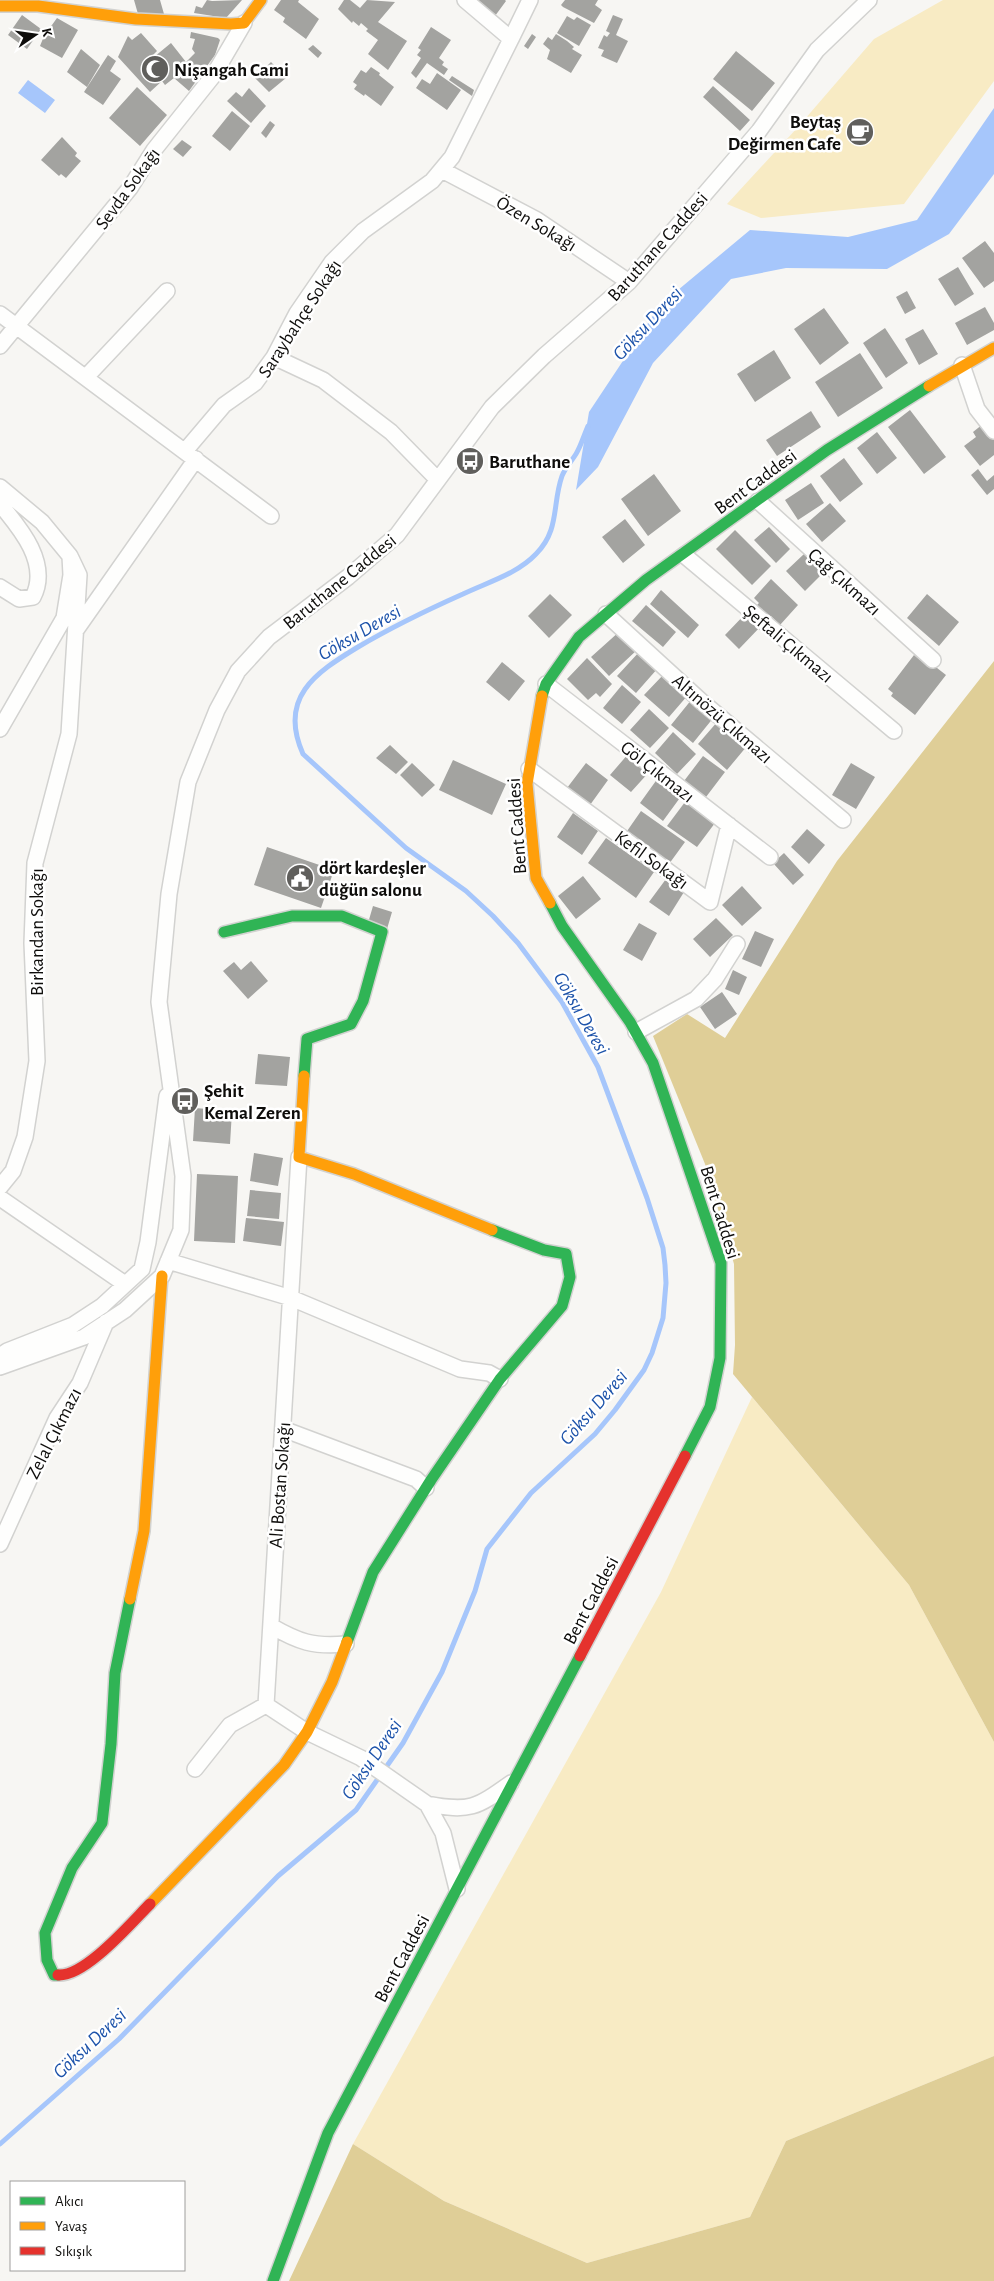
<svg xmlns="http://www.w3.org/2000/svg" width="994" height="2281" font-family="'Alegreya Sans',sans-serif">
<rect width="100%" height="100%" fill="#f7f6f3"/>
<path fill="#f8ebc4" d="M943 0H994V81L904 204 761 218 727 204 798 127 874 39Z
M752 1397 909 1585 994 1742V2056L786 2141 750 2217 587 2263 444 2201 353 2144 661 1592Z"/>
<path fill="#dfce97" d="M994 661V1742L909 1585 733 1374 735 1345 734 1264 705 1164 653 1036 687 1014 725 1038 837 861Z
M994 2056V2281H289L353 2144 444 2201 587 2263 750 2217 786 2141Z"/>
<path fill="#a6c6fb" d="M28 80 55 100 45 113 18 93Z
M994 108V174L949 234 887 269 786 268 731 279 653 363 598 467 576 490 589 412 660 305 750 230 848 237 917 220Z"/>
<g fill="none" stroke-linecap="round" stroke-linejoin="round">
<path stroke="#a6c6fb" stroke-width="5" d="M0 2144 119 2039 278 1876 356 1810 403 1743 442 1672 475 1591 487 1549 531 1493 595 1434 615 1410 644 1370 652 1353 663 1318 666 1283 665 1265 663 1248 647 1198 598 1067 562 1002 518 943 493 916 466 891 406 848 303 754C278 698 315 673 358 647 392 627 427 610 463 594 488 582 517 574 536 554 560 530 552 504 562 476 565 468 571 462 576 454 581 446 584 435 588 426"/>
</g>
<path fill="#a3a3a0" d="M134 0H160L164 14H138Z
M207 0 212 1 242 0 226 18 194 13 196 6 202 8Z
M281 0H299L298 2 319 19 306 39 283 22 285 18 274 10Z
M344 0H350L360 8 367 0 395 2 378 22 407 41 388 70 368 54 378 40 366 31 368 29 361 23 359 26 353 21 352 23 338 9Z
M465 0H505L506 1 495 16Z
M565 0H598L595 5 602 10 594 23 563 7 561 5Z
M22 15 41 29 27 49 8 35Z
M613 15 623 19 616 35 628 41 617 63 601 56 604 50 598 48 604 35 607 37 610 33 606 31Z
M567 16 574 20 577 17 591 25 579 46 557 33Z
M57 18 78 30 62 58 40 46 44 36Z
M431 27 451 40 439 58 444 62 442 65 448 69 444 75 427 63 416 78 411 73 421 58 417 55 421 50 418 48Z
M191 32 218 38 220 40 215 55 189 91 174 78 165 85 162 81 150 92 118 57 128 36 132 40 141 33 157 51 153 55 154 57 171 43 186 62 195 53 192 49 195 39 190 38Z
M532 34 536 37 528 49 524 46Z
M556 34 567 41 574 47 572 49 582 55 571 73 547 59 550 50 543 44 548 37 552 40Z
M313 45 322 53 318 58 308 49Z
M81 49 100 65 87 87 67 72Z
M736 51 775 83 752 111 713 79Z
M108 55 116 61 110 71 121 79 103 105 84 92Z
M271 62 286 78 269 92 255 78Z
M371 67 380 73 379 75 394 87 381 106 365 94 364 96 354 89 357 85 353 82 361 70 366 73Z
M437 73 461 90 447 110 416 88 422 79 430 84Z
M452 76 474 90 472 96 449 80Z
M713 86 750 120 740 131 703 97Z
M137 87 167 115 140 146 109 118Z
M249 88 266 106 251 123 227 101 236 92 242 97Z
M232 111 250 126 230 151 212 136Z
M270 121 275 125 266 138 261 133Z
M62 137 77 153 75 156 81 161 66 178 61 174 59 176 41 160Z
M182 140 192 147 183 157 173 149Z
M985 241 994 253V281L984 288 962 258Z
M958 267 974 294 955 306 938 279Z
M907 291 916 308 905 314 896 297Z
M985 307 994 323V330L967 345 955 323Z
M824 308 849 343 820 365 794 329Z
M885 328 908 363 886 378 863 343Z
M923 329 938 354 919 365 905 339Z
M774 350 791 378 755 402 737 374Z
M860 353 883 388 838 417 815 382Z
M910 410 946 457 924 474 888 427Z
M811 411 821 427 777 456 766 440Z
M983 424 994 438V455L980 466 964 446 976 437 973 432Z
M877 432 897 458 877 474 857 448Z
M844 458 863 484 840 502 820 476Z
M978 469 987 481 994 475V489L987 495 971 475Z
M654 474 681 511 648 536 621 499Z
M811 483 824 503 798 520 785 500Z
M830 503 846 521 822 542 806 524Z
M625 519 645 545 623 563 602 537Z
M769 527 790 549 776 563 754 540Z
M735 530 771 566 752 585 716 549Z
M804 554 823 573 805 591 786 571Z
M771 579 798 605 780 625 771 616 769 618 756 606 759 603 754 598Z
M661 590 699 625 688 638 650 604Z
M550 594 572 615 549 638 528 616Z
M927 594 959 622 939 646 907 618Z
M646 605 676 632 663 647 632 621Z
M748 611 762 625 739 649 725 635Z
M620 631 637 650 609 676 591 657Z
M640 651 658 668 636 693 617 676Z
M914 655 920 660 923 657 946 675 915 715 891 696 893 693 888 689Z
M587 658 612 684 600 697 596 693 588 700 567 679Z
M502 662 525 681 509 701 486 682Z
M664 674 688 695 669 717 644 695Z
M622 685 641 702 622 724 603 708Z
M692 699 714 717 693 743 671 725Z
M649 709 669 728 650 748 630 730Z
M718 721 747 746 727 770 698 744Z
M673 732 696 754 677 774 655 753Z
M390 745 408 762 396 774 376 758Z
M629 753 650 771 631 792 610 775Z
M703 756 725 772 706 797 684 781Z
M453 760 506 784 492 815 439 790Z
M412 763 435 785 422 797 400 775Z
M586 763 608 780 590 805 567 788Z
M851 763 875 777 856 809 832 795Z
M658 778 682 795 663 821 640 803Z
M685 802 715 823 697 847 667 826Z
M641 811 685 842 669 864 625 834Z
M573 813 598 831 582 855 557 837Z
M807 829 825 845 809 864 791 847Z
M606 838 654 872 636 898 588 863Z
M267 847 334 870 321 908 254 885Z
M784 853 804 875 793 885 773 863Z
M583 876 601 899 576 919 558 896Z
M666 879 684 892 669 916 649 902Z
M742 886 762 908 742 926 722 905Z
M373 906 392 912 387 929 368 923Z
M716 918 733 935 710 957 693 939Z
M639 923 657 933 642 961 623 950Z
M755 931 774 939 761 967 742 959Z
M251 961 268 981 248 999 223 971 234 962 241 970Z
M733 970 747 977 739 995 725 989Z
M722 992 737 1014 715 1029 700 1007Z
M258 1054 290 1057 287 1086 255 1084Z
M195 1108 232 1111 230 1144 193 1141Z
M254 1153 283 1158 278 1186 250 1181Z
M197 1174 238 1176 235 1243 194 1241Z
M250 1190 281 1193 279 1219 247 1216Z
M246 1218 284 1222 281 1246 243 1241Z"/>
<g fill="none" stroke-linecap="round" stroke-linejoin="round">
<defs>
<path id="street" d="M465 0 511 39 530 0
M442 170 537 220 629 282
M0 314 271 516
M0 346 130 188 154 150 213 76 244 23
M274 357 323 380 391 432 438 480
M962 365 977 409 994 431
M86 377 167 291
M185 451 224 405 255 383 274 357 297 313 332 262 363 231 432 181 452 157 511 39
M0 487 42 522 70 556 71 575 64 618 0 729
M758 501 933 660
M0 504C21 529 50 564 33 597L19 599 0 587
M684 555 894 731
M606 614 701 701 843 820
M76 630 196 459
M546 684 770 857
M529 769 710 902 729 825
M636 1032 696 999 715 979 737 944
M299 1157 266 1705 307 1732 361 1758 427 1804
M0 1187 13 1171 25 1137 37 1061 32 943 35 863 69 734 79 575 70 556
M0 1198 125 1284
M168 1261 291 1298 460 1369 489 1373 500 1379
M0 1356 7 1351 73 1325 102 1306 142 1269 148 1242 167 1096
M0 1367 84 1337 125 1310 162 1276 181 1230 183 1176 159 1002 169 894 188 782 217 710 238 671 269 637 348 577 397 535 492 407 544 356 629 282 759 131 817 50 869 0
M283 1429 416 1479 426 1488
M0 1544 57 1418 80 1383 106 1322
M271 1626C299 1642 313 1647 346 1644
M195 1769 230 1725 266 1705
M457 1889 443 1833 427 1804C470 1812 476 1808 511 1783"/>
<path id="fast" d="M542 696 546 684 579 637 646 580 827 450 929 386
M550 903 562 926 630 1022 653 1063 721 1263 720 1358 710 1407 685 1456
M224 932 292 916H342L382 932 363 1001 351 1024 307 1039 304 1076
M347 1642 373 1572 431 1480 500 1379 562 1306 570 1277 566 1254 544 1250 492 1230
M58 1975H54L47 1960 45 1933 72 1868 102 1823 111 1744 115 1673 130 1599
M273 2281 328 2133 580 1656"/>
<path id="slow" d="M0 6H38L136 19 231 24 244 23 261 0
M929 386 994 348
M542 696 527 784 536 878 550 903
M304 1076 299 1157 354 1174 492 1230
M130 1599 144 1531 162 1276
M150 1904 284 1765 307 1732 332 1682 347 1642"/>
<path id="jam" d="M580 1656 685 1456
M58 1975C85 1977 131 1923 150 1904"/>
</defs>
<use href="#street" stroke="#d2d2d0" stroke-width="18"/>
<use href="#fast" stroke="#d2d2d0" stroke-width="14"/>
<use href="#slow" stroke="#d2d2d0" stroke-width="14"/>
<use href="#jam" stroke="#d2d2d0" stroke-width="14"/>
<use href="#street" stroke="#fefefd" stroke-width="15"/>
<use href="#fast" stroke="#30b455" stroke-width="11"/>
<use href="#slow" stroke="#ff9f0a" stroke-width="11"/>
<use href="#jam" stroke="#e5322d" stroke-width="11"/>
</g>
<defs>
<symbol id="mosque-disc" viewBox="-11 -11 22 22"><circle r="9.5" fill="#605f5c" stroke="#fff"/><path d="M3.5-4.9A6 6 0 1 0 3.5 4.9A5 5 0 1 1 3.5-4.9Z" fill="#fff"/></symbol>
<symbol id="cafe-disc" viewBox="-11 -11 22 22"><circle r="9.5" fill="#605f5c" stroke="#fff"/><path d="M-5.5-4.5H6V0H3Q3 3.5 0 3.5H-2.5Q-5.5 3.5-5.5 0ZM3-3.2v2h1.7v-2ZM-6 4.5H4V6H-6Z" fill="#fff"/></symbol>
<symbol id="bus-disc" viewBox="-11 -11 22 22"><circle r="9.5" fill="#605f5c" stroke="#fff"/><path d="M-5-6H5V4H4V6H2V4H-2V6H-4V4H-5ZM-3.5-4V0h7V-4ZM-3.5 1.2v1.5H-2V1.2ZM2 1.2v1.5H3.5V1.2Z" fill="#fff"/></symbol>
<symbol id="civic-disc" viewBox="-11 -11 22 22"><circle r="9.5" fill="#605f5c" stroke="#fff"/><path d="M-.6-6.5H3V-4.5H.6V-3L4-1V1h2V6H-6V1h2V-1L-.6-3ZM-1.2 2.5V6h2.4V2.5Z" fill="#fff"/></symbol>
</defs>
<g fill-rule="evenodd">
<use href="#mosque-disc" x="139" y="53" width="32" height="32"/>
<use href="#cafe-disc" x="844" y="116" width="32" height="32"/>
<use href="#bus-disc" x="454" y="445" width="32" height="32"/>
<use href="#civic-disc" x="284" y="862" width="32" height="32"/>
<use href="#bus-disc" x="169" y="1085" width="32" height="32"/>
</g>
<g text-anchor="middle" stroke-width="5" stroke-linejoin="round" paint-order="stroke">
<g font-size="19" font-weight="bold" fill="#0e0d0b" stroke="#fff" text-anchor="start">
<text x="174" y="76">Nişangah Cami</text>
<text x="841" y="128" text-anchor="end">Beytaş<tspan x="841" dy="22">Değirmen Cafe</tspan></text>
<text x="489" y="468">Baruthane</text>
<text x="319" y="874">dört kardeşler<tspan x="319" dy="22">düğün salonu</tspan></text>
<text x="204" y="1097">Şehit<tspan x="204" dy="22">Kemal Zeren</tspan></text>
</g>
<g font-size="19" fill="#0e0d0b" stroke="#fff">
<text transform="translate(127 188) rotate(-54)" y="7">Sevda Sokaḡı</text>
<text transform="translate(537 223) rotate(31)" y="7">Özen Sokağı</text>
<text transform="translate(657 246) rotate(-48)" y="7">Baruthane Caddesi</text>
<text transform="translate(299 318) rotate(-57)" y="7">Saraybahçe Sokağı</text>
<text transform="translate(755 481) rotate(-36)" y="7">Bent Caddesi</text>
<text transform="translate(339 581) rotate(-39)" y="7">Baruthane Caddesi</text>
<text transform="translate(845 581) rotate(42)" y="7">Çağ Çıkmazı</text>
<text transform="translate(789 643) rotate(40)" y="7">Şeftali Çıkmazı</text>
<text transform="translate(723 718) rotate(41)" y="7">Altınözü Çıkmazı</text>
<text transform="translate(658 771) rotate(38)" y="7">Göl Çıkmazı</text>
<text transform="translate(516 826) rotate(-94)" y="7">Bent Caddesi</text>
<text transform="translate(652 859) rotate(36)" y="7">Kefil Sokağı</text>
<text transform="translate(36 932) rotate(-90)" y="7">Birkandan Sokağı</text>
<text transform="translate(721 1212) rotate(73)" y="7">Bent Caddesi</text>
<text transform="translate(53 1433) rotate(-63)" y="7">Zelal Çıkmazı</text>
<text transform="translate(279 1485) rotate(-86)" y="7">Ali Bostan Sokağı</text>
<text transform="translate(590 1600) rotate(-62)" y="7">Bent Caddesi</text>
<text transform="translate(401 1958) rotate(-62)" y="7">Bent Caddesi</text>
</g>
<g font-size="20" font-style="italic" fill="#1d53aa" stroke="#fff">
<text transform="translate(647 323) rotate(-47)" y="7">Göksu Deresi</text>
<text transform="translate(359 632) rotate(-30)" y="7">Göksu Deresi</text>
<text transform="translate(582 1013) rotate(60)" y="7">Göksu Deresi</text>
<text transform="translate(593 1407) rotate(-49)" y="7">Göksu Deresi</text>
<text transform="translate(371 1759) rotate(-56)" y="7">Göksu Deresi</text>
<text transform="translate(89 2043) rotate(-43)" y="7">Göksu Deresi</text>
</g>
</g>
<rect x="10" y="2181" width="175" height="90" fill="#ffffff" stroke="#9f9e9d"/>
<rect x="20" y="2197" width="25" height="8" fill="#30b455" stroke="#9f9e9d"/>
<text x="55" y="2206" font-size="15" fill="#0e0d0b">Akıcı</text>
<rect x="20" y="2222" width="25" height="8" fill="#ff9f0a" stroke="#9f9e9d"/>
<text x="55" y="2231" font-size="15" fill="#0e0d0b">Yavaş</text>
<rect x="20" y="2247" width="25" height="8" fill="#e5322d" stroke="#9f9e9d"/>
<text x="55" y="2256" font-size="15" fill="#0e0d0b">Sıkışık</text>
<g transform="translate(35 35) rotate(77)" stroke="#ffffff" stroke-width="4" paint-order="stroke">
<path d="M0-4L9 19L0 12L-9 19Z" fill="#0e0d0b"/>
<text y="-8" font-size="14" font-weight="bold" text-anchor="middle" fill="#0e0d0b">K</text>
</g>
</svg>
